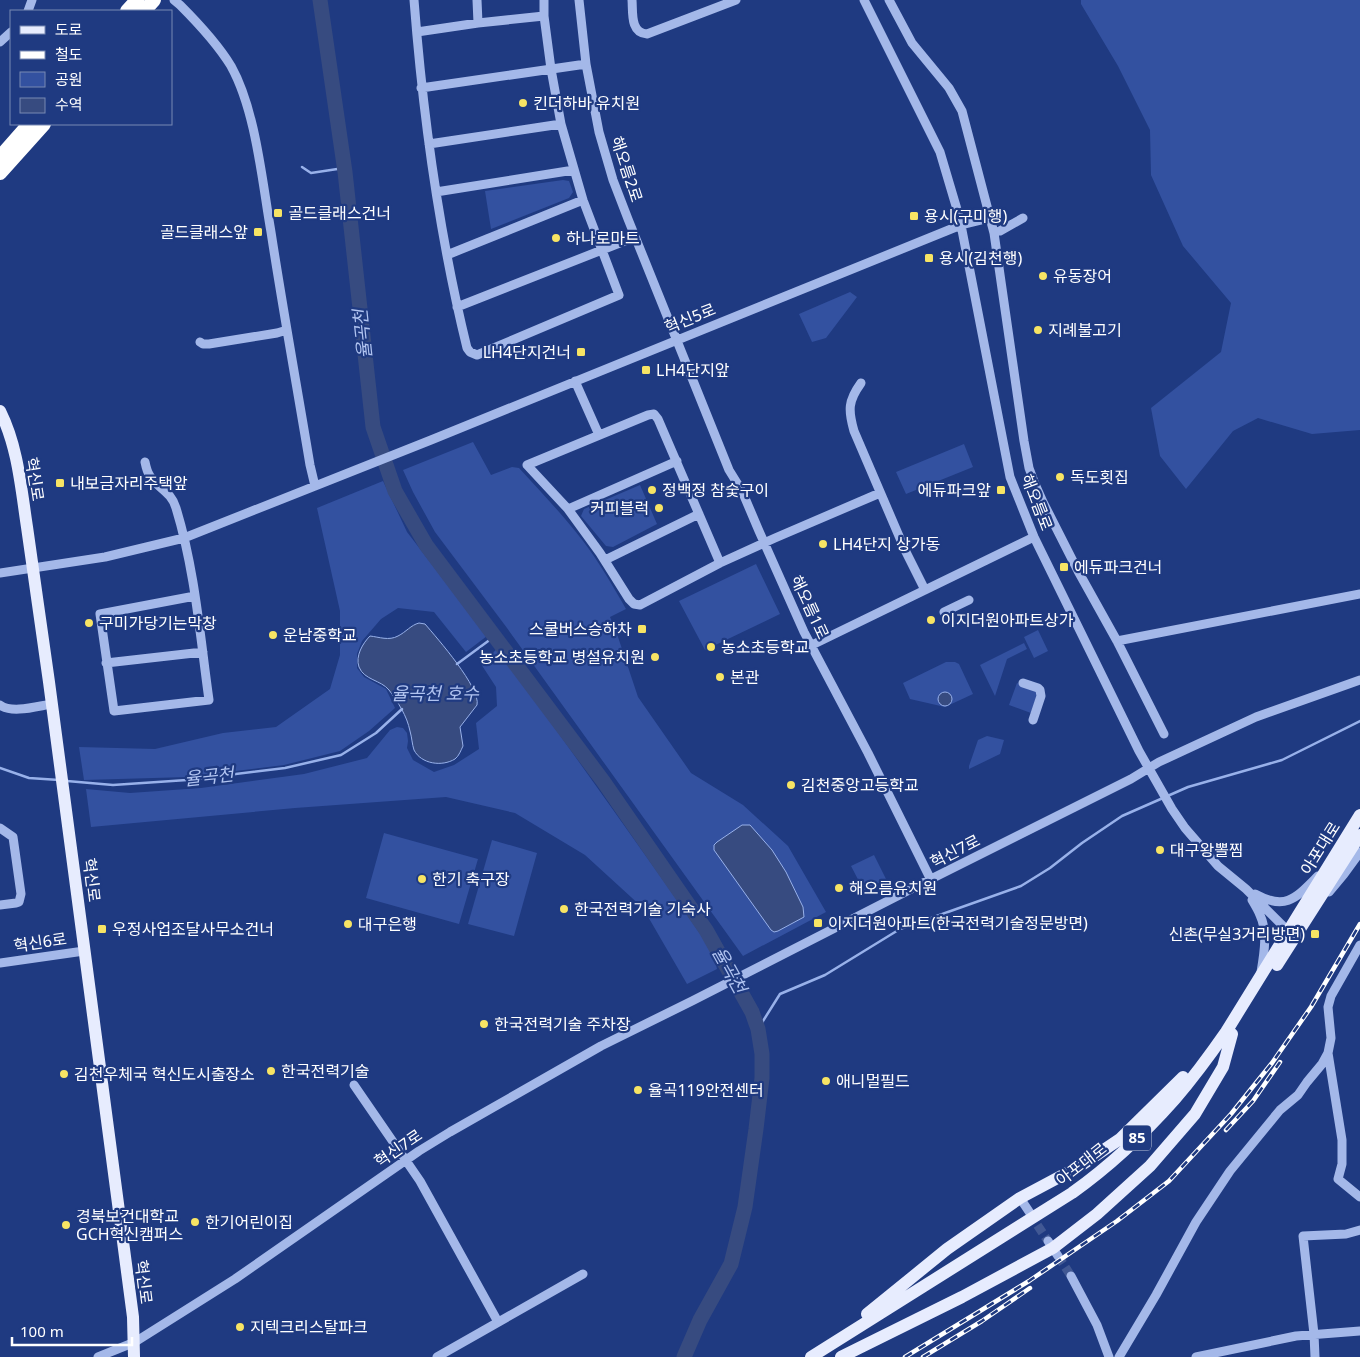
<svg xmlns="http://www.w3.org/2000/svg" width="1360" height="1357" font-family="'Noto Sans','Noto Sans KR',sans-serif">
<rect width="100%" height="100%" fill="#1f3a81"/>
<path fill="#3351a0" d="M1081 0H1360V430L1312 434 1258 418 1233 431 1186 489 1160 456 1151 408 1221 352 1231 303 1183 246 1151 175 1150 130 1118 66 1081 4Z
M563 180 569 181 573 192 569 198 491 229 485 191Z
M850 292 857 297 826 338 812 342 799 314Z
M473 442 491 475 512 467 519 468C541 492 563 515 583 541 599 562 613 586 626 609L610 617 615 628 638 697 691 773 743 805 788 846 826 912 743 956 507 628 435 532 413 492 403 470Z
M964 444 973 467 906 494 896 472Z
M383 481 407 532 487 636 466 652 434 612 398 608 381 619 362 641 357 654V668L364 677 386 689 395 708 369 731 340 751 284 765 188 777 84 780 79 747 155 749 223 733 276 727 330 689 340 655V611L317 508Z
M640 485 657 524 613 547 606 546 581 516 584 509Z
M756 564 780 614 705 650 679 601Z
M1038 630 1048 651 1034 658 1024 637Z
M1024 643 1027 649 1007 659 995 696 980 665Z
M498 648 675 897 707 944 715 960 717 969 687 984 643 908 585 855 515 813 446 797 295 808 91 827 86 789 130 793 201 788 304 774 367 758 390 730 397 727 403 728 407 733 408 741 407 748 413 760 434 772 454 765 479 749 476 723 497 706 496 687 481 664Z
M946 662H955L959 664 973 694 945 707 910 699 903 683Z
M1017 683 1035 690 1037 692V695L1031 713 1009 705Z
M987 736 1004 740 1000 754 969 769V766L978 740Z
M384 833 478 859 459 924 366 898Z
M492 840 537 853 514 936 468 924Z
M874 855 886 879 864 891 851 866Z"/>
<path fill="#374b80" stroke="#98b1ea" d="M419 623 425 624C437 638 481 688 477 705L460 727 463 746C461 750 459 756 455 759 442 767 421 764 414 750 412 744 412 738 410 731 407 716 398 702 389 690 381 680 364 680 359 667 355 656 363 643 370 636 379 637 389 641 398 636 406 632 411 625 419 623Z
M938 699a7 7 0 1 1 14 0a7 7 0 1 1-14 0Z
M742 825H750L772 850 786 872 803 907 804 917 778 931 774 932 771 930 714 850V845L717 842Z"/>
<g fill="none" stroke-linecap="round" stroke-linejoin="round">
<path stroke="#98b1ea" stroke-width="2.5" d="M302 167 311 173 344 168
M457 664 495 636
M0 768 29 778 59 780
M67 781 113 785 187 780 285 768 341 755 376 733 402 709
M758 1029 780 994 825 975 900 929 1021 886 1050 868 1082 843 1122 816 1188 787 1282 760 1360 721"/>
<path stroke="#374b80" stroke-width="15" d="M320 0 345 172 373 427 395 491 426 545 603 781 706 930 752 1012 758 1029 762 1054V1078L756 1129 745 1207 731 1264 700 1320 684 1357"/>
<path stroke="#415894" stroke-width="9" stroke-dasharray="9 4.5" stroke-linecap="butt" d="M1030 1214 1048 1241
M1058 1256 1071 1276"/>
<path stroke="#a4b8e9" stroke-width="9" d="M174 0 180 5C199 24 217 43 231 66 256 111 262 181 271 232 283 310 297 387 310 465L315 486
M414 0C423 117 439 234 467 348L470 352 477 355 619 295 583 200 561 124 551 69 544 16V0
M477 0 478 23
M579 0 586 64 599 132 613 180 628 219 729 470 742 491 759 531 804 632 868 753 931 880
M632 0C633 12 630 33 647 34L736 0
M864 0 940 152 956 206 961 225 1010 477 1034 537 1139 751 1172 809 1185 828 1218 866 1246 889 1292 935
M889 0 912 43 949 88 962 111 994 233 1024 441 1029 468 1035 484 1043 502 1078 571 1117 641 1164 734
M28 11 32 0
M417 32 478 23 544 16
M0 42 11 32
M421 88 586 64
M429 144 561 124
M436 192 574 170
M1000 231 1023 218
M447 255 583 200
M457 307 635 237
M200 342 203 344H209L277 333 287 330
M575 381 599 435
M861 383C848 401 848 410 854 431L905 550 925 590
M145 462C146 467 147 472 150 476 158 489 171 491 176 508 195 570 200 636 209 700L114 711 100 614 195 596
M568 509 677 461
M605 560 699 514
M720 563 658 419 654 414 648 415 527 465 568 509 600 553 629 599 634 604 640 605 720 563 775 538 880 493
M0 573 105 557 184 538 431 440 961 225 990 218
M944 612 969 600
M1117 641 1360 594
M812 645 1034 537
M106 663 203 652
M1023 683 1038 688 1040 690 1041 696 1033 720
M0 705C12 714 38 706 52 704
M0 828 13 837 21 894 19 902 16 903 0 905
M1329 892 1344 874 1360 852
M1255 894C1286 911 1296 898 1318 876
M1252 900C1255 905 1258 910 1260 915 1268 932 1264 954 1261 972
M0 963 84 951
M1328 1053 1342 1140V1164L1338 1179 1360 1197
M354 1085 420 1181 498 1322
M1020 1198 1030 1213
M1048 1241 1058 1256
M1071 1276 1097 1325 1109 1357
M98 1357 135 1342 235 1279 419 1151 450 1132 601 1046 692 1001 915 887 1131 779 1159 762 1256 717 1360 680
M437 1357 583 1274
M1119 1357 1156 1295 1196 1222 1230 1171 1280 1110 1298 1095 1307 1082 1322 1064 1328 1053 1331 1038 1328 1007 1331 996 1360 945
M1196 1357 1296 1336 1360 1331
M1315 1357 1314 1334 1303 1236 1346 1234 1360 1230"/>
<path stroke="#e7ecfe" stroke-width="12" d="M0 411C18 447 21 488 27 527 34 579 42 630 49 682 78 893 105 1105 133 1317L134 1357
M1277 965 1360 835
M867 1314 947 1249 1020 1198 1080 1166 1120 1139 1183 1077
M811 1357 1072 1193C1110 1166 1144 1134 1175 1099 1193 1078 1210 1055 1226 1032L1360 815
M841 1357 962 1297 1053 1248 1097 1214 1150 1166 1195 1114 1223 1067 1232 1034"/>
<path stroke="#fff" stroke-width="14" d="M127 11 137 0
M144 11 154 0
M0 157 29 124
M0 173 44 124"/>
<defs>
<path id="rail" d="M1226 1130 1253 1101 1280 1062
M905 1357 1029 1281 1117 1221 1169 1181 1231 1114 1272 1063 1311 1007 1360 924
M923 1357 982 1321 1030 1288"/>
</defs>
<use href="#rail" stroke="#fff" stroke-width="4.5"/>
<use href="#rail" stroke="#1f3a81" stroke-width="2.5" stroke-dasharray="8" stroke-linecap="butt"/>
</g>
<g fill="#f7e464" stroke="#1f3a81" stroke-width="2">
<circle cx="523" cy="103" r="5"/>
<rect x="273" y="208" width="10" height="10" rx="2.5"/>
<rect x="909" y="211" width="10" height="10" rx="2.5"/>
<rect x="253" y="227" width="10" height="10" rx="2.5"/>
<circle cx="556" cy="238" r="5"/>
<rect x="924" y="253" width="10" height="10" rx="2.5"/>
<circle cx="1043" cy="276" r="5"/>
<circle cx="1038" cy="330" r="5"/>
<rect x="576" y="347" width="10" height="10" rx="2.5"/>
<rect x="641" y="365" width="10" height="10" rx="2.5"/>
<circle cx="1060" cy="477" r="5"/>
<rect x="55" y="478" width="10" height="10" rx="2.5"/>
<circle cx="652" cy="490" r="5"/>
<rect x="996" y="485" width="10" height="10" rx="2.5"/>
<circle cx="659" cy="508" r="5"/>
<circle cx="823" cy="544" r="5"/>
<rect x="1059" y="562" width="10" height="10" rx="2.5"/>
<circle cx="931" cy="620" r="5"/>
<circle cx="89" cy="623" r="5"/>
<rect x="637" y="624" width="10" height="10" rx="2.5"/>
<circle cx="273" cy="635" r="5"/>
<circle cx="711" cy="647" r="5"/>
<circle cx="655" cy="657" r="5"/>
<circle cx="720" cy="677" r="5"/>
<circle cx="791" cy="785" r="5"/>
<circle cx="1160" cy="850" r="5"/>
<circle cx="422" cy="879" r="5"/>
<circle cx="839" cy="888" r="5"/>
<circle cx="564" cy="909" r="5"/>
<rect x="813" y="918" width="10" height="10" rx="2.5"/>
<circle cx="348" cy="924" r="5"/>
<rect x="97" y="924" width="10" height="10" rx="2.5"/>
<rect x="1310" y="929" width="10" height="10" rx="2.5"/>
<circle cx="484" cy="1024" r="5"/>
<circle cx="271" cy="1071" r="5"/>
<circle cx="64" cy="1074" r="5"/>
<circle cx="826" cy="1081" r="5"/>
<circle cx="638" cy="1090" r="5"/>
<circle cx="195" cy="1222" r="5"/>
<circle cx="66" cy="1225" r="5"/>
<circle cx="240" cy="1327" r="5"/>
</g>
<g text-anchor="middle" stroke-width="4.5" stroke-linejoin="round" paint-order="stroke">
<rect fill="#1f3a81" stroke="#bcc4d9" stroke-width="1" x="1123" y="1125.5" width="28" height="25" rx="4"/>
<g font-size="15" font-weight="bold" fill="#fff">
<text x="1137" y="1143">85</text>
</g>
<g font-size="16" fill="#fff" stroke="#1f3a81" text-anchor="start">
<text x="533" y="109">킨더하바 유치원</text>
<text x="288" y="219">골드클래스건너</text>
<text x="924" y="222">용시(구미행)</text>
<text x="248" y="238" text-anchor="end">골드클래스앞</text>
<text x="566" y="244">하나로마트</text>
<text x="939" y="264">용시(김천행)</text>
<text x="1053" y="282">유동장어</text>
<text x="1048" y="336">지례불고기</text>
<text x="571" y="358" text-anchor="end">LH4단지건너</text>
<text x="656" y="376">LH4단지앞</text>
<text x="1070" y="483">독도횟집</text>
<text x="70" y="489">내보금자리주택앞</text>
<text x="662" y="496">정백정 참숯구이</text>
<text x="991" y="496" text-anchor="end">에듀파크앞</text>
<text x="649" y="514" text-anchor="end">커피블럭</text>
<text x="833" y="550">LH4단지 상가동</text>
<text x="1074" y="573">에듀파크건너</text>
<text x="941" y="626">이지더원아파트상가</text>
<text x="99" y="629">구미가당기는막창</text>
<text x="632" y="635" text-anchor="end">스쿨버스승하차</text>
<text x="283" y="641">운남중학교</text>
<text x="721" y="653">농소초등학교</text>
<text x="645" y="663" text-anchor="end">농소초등학교 병설유치원</text>
<text x="730" y="683">본관</text>
<text x="801" y="791">김천중앙고등학교</text>
<text x="1170" y="856">대구왕뽈찜</text>
<text x="432" y="885">한기 축구장</text>
<text x="849" y="894">해오름유치원</text>
<text x="574" y="915">한국전력기술 기숙사</text>
<text x="828" y="929">이지더원아파트(한국전력기술정문방면)</text>
<text x="358" y="930">대구은행</text>
<text x="112" y="935">우정사업조달사무소건너</text>
<text x="1305" y="940" text-anchor="end">신촌(무실3거리방면)</text>
<text x="494" y="1030">한국전력기술 주차장</text>
<text x="281" y="1077">한국전력기술</text>
<text x="74" y="1080">김천우체국 혁신도시출장소</text>
<text x="836" y="1087">애니멀필드</text>
<text x="648" y="1096">율곡119안전센터</text>
<text x="76" y="1222">경북보건대학교<tspan x="76" dy="18">GCH혁신캠퍼스</tspan></text>
<text x="205" y="1228">한기어린이집</text>
<text x="250" y="1333">지텍크리스탈파크</text>
</g>
<g font-size="16" fill="#fff" stroke="#1f3a81">
<text transform="translate(627 169) rotate(72)" y="6">해오름2로</text>
<text transform="translate(690 318) rotate(-22)" y="6">혁신5로</text>
<text transform="translate(35 479) rotate(81)" y="6">혁신로</text>
<text transform="translate(1037 502) rotate(69)" y="6">해오름로</text>
<text transform="translate(810 607) rotate(65)" y="6">해오름1로</text>
<text transform="translate(1320 848) rotate(-58)" y="6">아포대로</text>
<text transform="translate(955 851) rotate(-27)" y="6">혁신7로</text>
<text transform="translate(92 880) rotate(83)" y="6">혁신로</text>
<text transform="translate(40 942) rotate(-8)" y="6">혁신6로</text>
<text transform="translate(398 1148) rotate(-34)" y="6">혁신7로</text>
<text transform="translate(1081 1164) rotate(-38)" y="6">아포대로</text>
<text transform="translate(144 1282) rotate(83)" y="6">혁신로</text>
</g>
<g font-size="18" font-style="italic" fill="#b0c3f0" stroke="#1f3a81">
<text transform="translate(363 334) rotate(-96)" y="6">율곡천</text>
<text x="435" y="700">율곡천 호수</text>
<text transform="translate(209 777) rotate(-6)" y="6">율곡천</text>
<text transform="translate(729 970) rotate(61)" y="6">율곡천</text>
</g>
</g>
<rect x="10" y="10" width="162" height="115" fill="#1f3a81" stroke="#7989b3"/>
<rect x="20" y="26" width="25" height="8" fill="#e7ecfe" stroke="#7989b3"/>
<text x="55" y="35" font-size="15" fill="#ffffff">도로</text>
<rect x="20" y="51" width="25" height="8" fill="#ffffff" stroke="#7989b3"/>
<text x="55" y="60" font-size="15" fill="#ffffff">철도</text>
<rect x="20" y="72" width="25" height="15" fill="#3351a0" stroke="#7989b3"/>
<text x="55" y="85" font-size="15" fill="#ffffff">공원</text>
<rect x="20" y="98" width="25" height="15" fill="#374b80" stroke="#7989b3"/>
<text x="55" y="110" font-size="15" fill="#ffffff">수역</text>
<path d="M12 1337v8h120v-8" fill="none" stroke="#ffffff" stroke-width="2.5"/>
<text x="20" y="1337" font-size="15" fill="#ffffff" stroke="#1f3a81" stroke-width="4" paint-order="stroke">100 m</text>
</svg>
